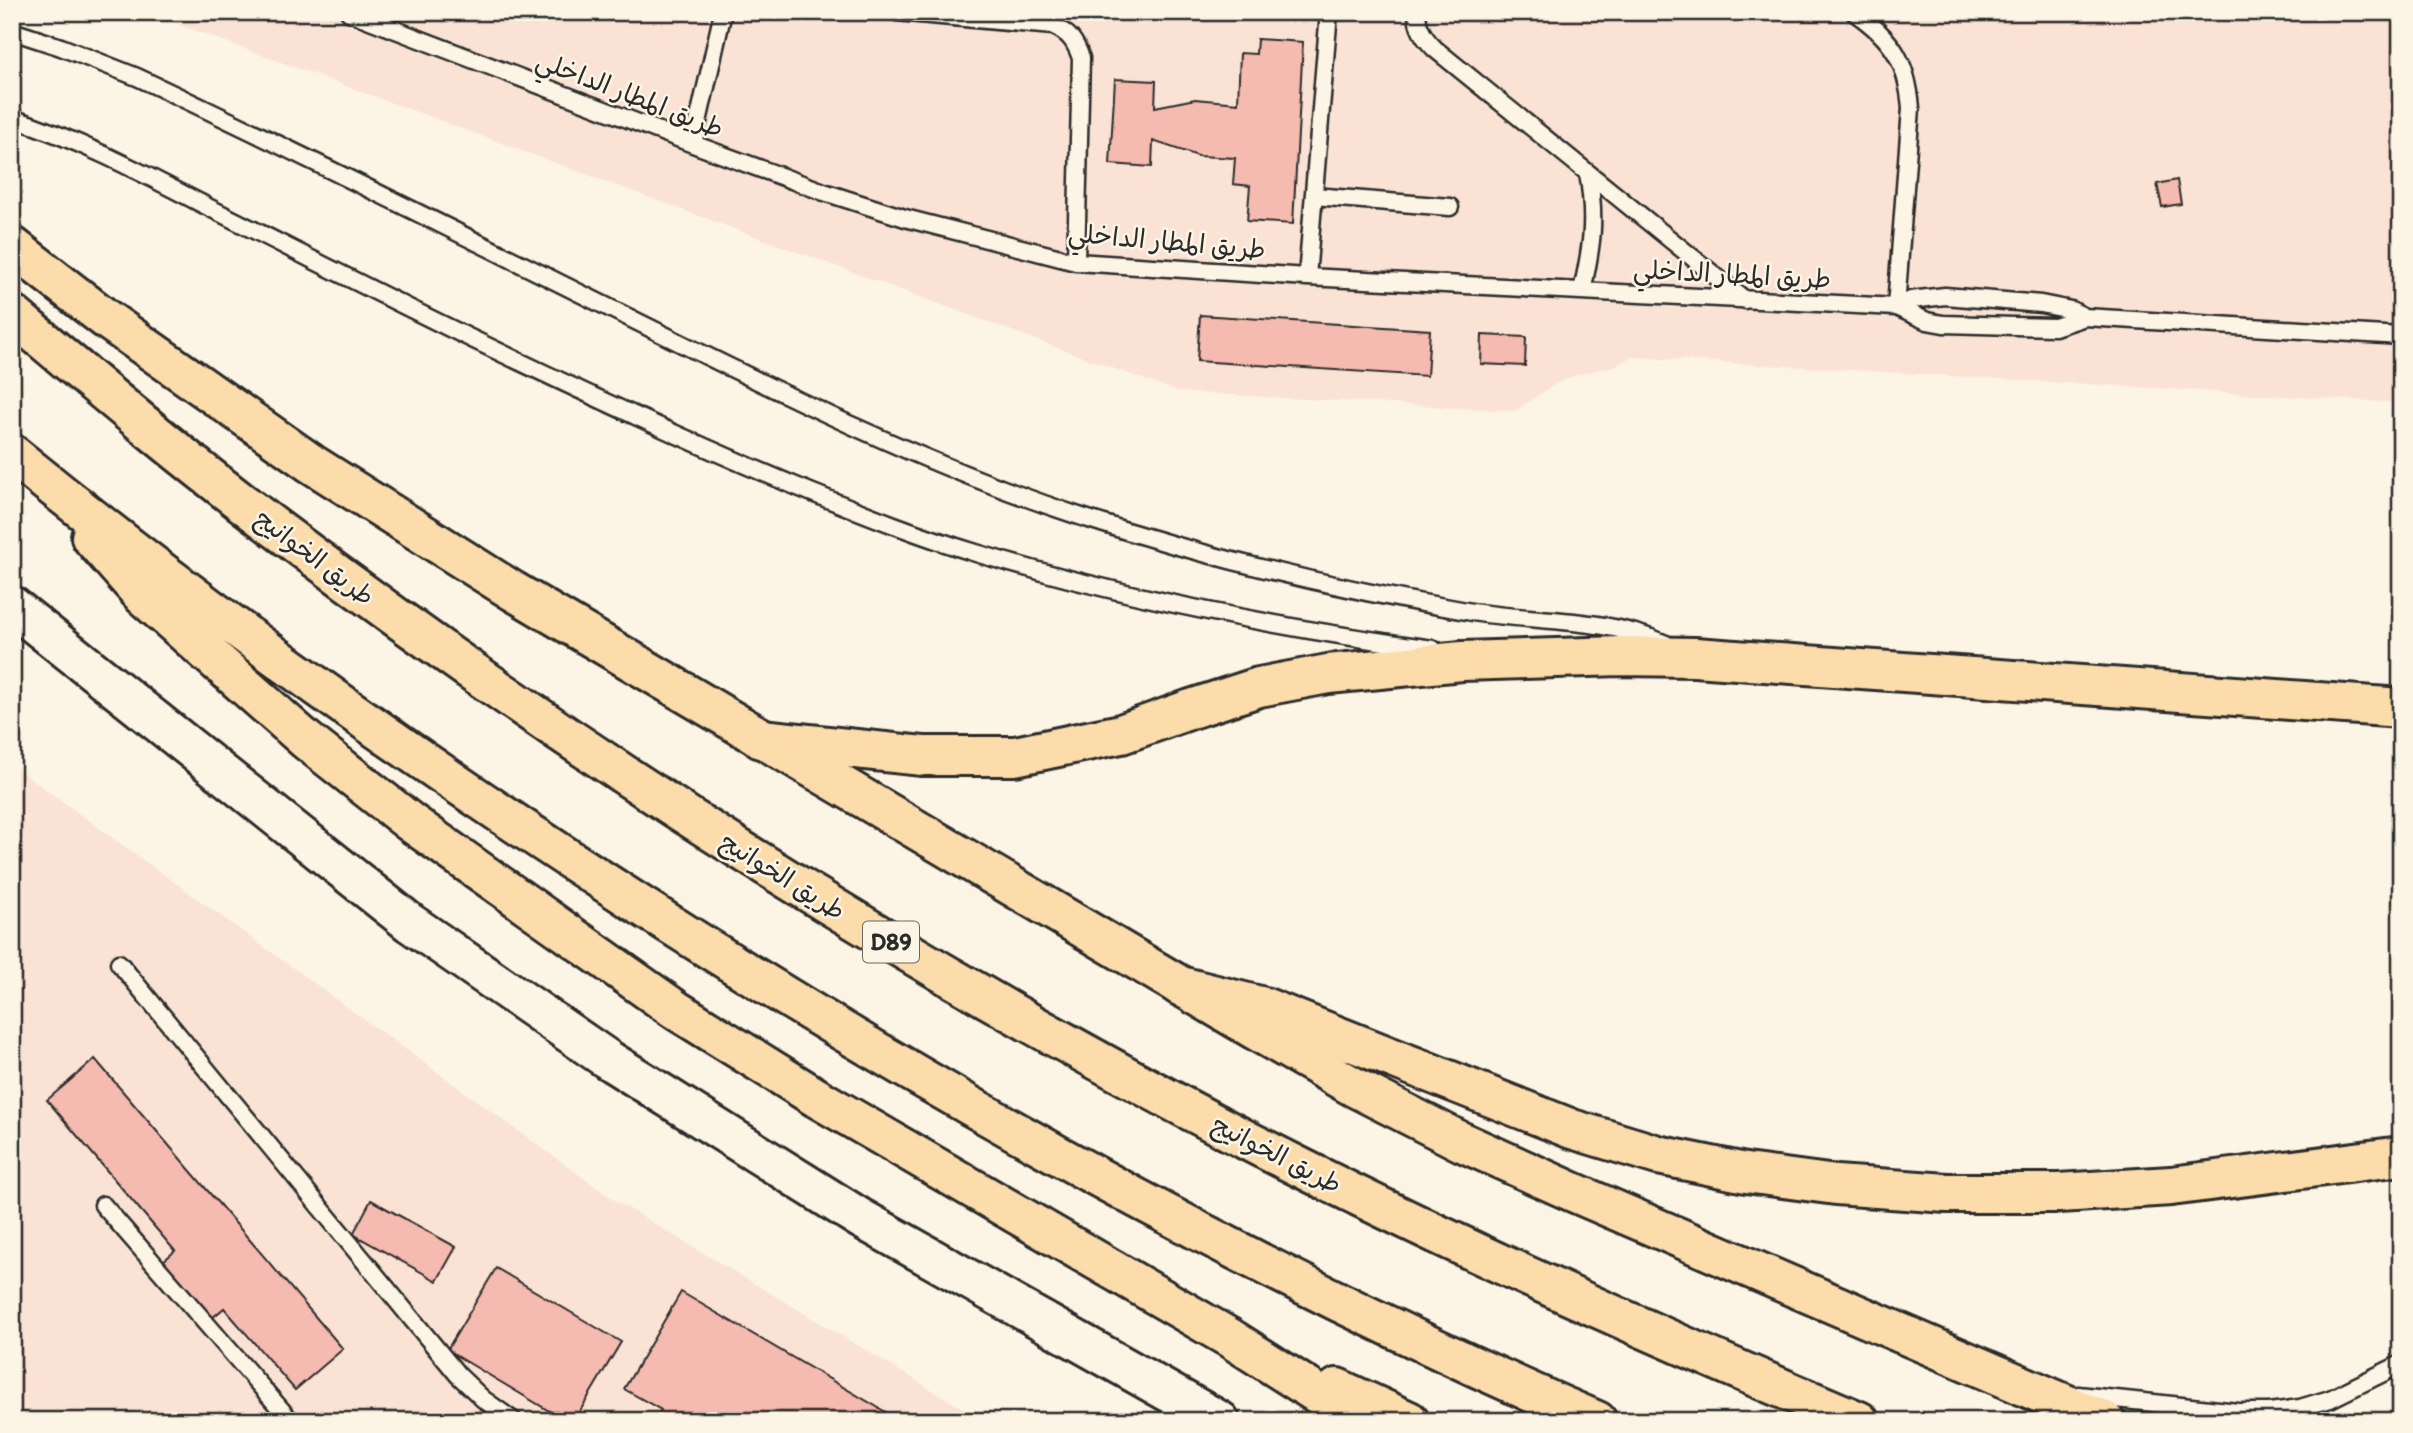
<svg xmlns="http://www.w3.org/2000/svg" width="2413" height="1433" font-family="Itim,'Playpen Sans Arabic',sans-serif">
<rect width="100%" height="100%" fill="#fcf5e5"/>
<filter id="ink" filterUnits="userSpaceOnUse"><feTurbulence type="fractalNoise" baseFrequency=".0143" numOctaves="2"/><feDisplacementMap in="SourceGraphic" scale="14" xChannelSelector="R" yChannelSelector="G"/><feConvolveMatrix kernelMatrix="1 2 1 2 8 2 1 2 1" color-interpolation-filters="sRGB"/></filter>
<g filter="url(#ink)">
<path fill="#fae3d5" d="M151 12H2401V403L1631 357 1618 365 1573 376 1559 382 1515 411 1178 392 180 25Z
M12 765 613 1199 984 1421H12Z"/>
<path fill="#f5bab0" stroke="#2b2b2b" stroke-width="2" d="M1257 39 1303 42 1293 224 1247 221 1250 186 1233 184 1235 158 1198 156 1153 141 1152 167 1110 164 1115 79 1156 81 1155 107 1195 99 1238 103 1240 53 1256 54Z
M2177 180 2181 204 2162 207 2157 184Z
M1200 315 1430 330 1427 376 1197 361Z
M1482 335 1526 337 1525 366 1481 364Z
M95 1059 343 1349 295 1390 224 1308 205 1324 156 1267 175 1251 47 1100Z
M371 1200 456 1247 437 1281 353 1234Z
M496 1268 621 1342 574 1421H566L447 1350Z
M681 1292 901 1421H655L661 1410 624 1389Z"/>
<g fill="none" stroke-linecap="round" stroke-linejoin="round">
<defs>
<path id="lane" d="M349 12 693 144 824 192 905 218 1076 262 1307 277 1896 307 1927 321 1943 324 2055 327 2085 317
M896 12 1053 26C1069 33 1075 41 1081 58L1076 262
M1417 12C1417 28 1424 38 1435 49L1745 300
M1854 12C1893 39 1907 62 1911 108L1896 307
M12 31 61 47 137 77C309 157 478 243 648 327 789 397 930 467 1079 516 1207 558 1338 589 1472 612 1536 622 1605 617 1666 644
M12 118C80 140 144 174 208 207 294 250 381 295 468 337 581 391 695 445 810 492 865 514 920 536 976 553 1125 598 1279 628 1433 649
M693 144 723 12
M1314 196 1450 207
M1307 277 1329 12
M1582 291C1592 246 1596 219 1588 173
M1896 307 1911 300 1945 296 2041 304 2071 310 2085 317 2401 336
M119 963 458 1375 483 1399 514 1421
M103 1205 291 1421
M2078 1395 2238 1412H2269L2300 1408 2330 1399 2401 1364"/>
<path id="secondary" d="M12 606 410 923 607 1059 860 1218 1220 1421"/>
<path id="primary" d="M12 246 106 319 312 464 513 591 1267 1037 1354 1087 1462 1142 1573 1192 2105 1421"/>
<path id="highway" d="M12 314C101 389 189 464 282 533 580 758 897 957 1227 1130 1433 1237 1645 1331 1859 1421
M12 454C212 617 425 767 643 907 947 1102 1265 1278 1597 1421
M91 537 143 596 306 740 410 822 676 1010 817 1098 1230 1338 1360 1421
M761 739 923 756H1015L1121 734 1191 709 1259 687 1328 674 1462 661 1621 656 1695 657 2401 708
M1180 986 1264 1007 1572 1129 1658 1155 1746 1173 1836 1185 1947 1193H2059L2171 1186 2401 1156
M1337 1388 1409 1421"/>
</defs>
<use href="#lane" stroke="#2b2b2b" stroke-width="21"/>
<use href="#secondary" stroke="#2b2b2b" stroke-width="44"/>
<use href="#primary" stroke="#2b2b2b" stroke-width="44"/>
<use href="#highway" stroke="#2b2b2b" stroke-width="44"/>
<use href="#lane" stroke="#fcf5e5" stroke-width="16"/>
<use href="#secondary" stroke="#fcf5e5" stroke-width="38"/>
<use href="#primary" stroke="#fddcac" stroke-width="38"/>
<use href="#highway" stroke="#fddcac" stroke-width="38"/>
</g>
</g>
<g text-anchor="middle" stroke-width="5" stroke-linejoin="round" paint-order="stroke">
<rect fill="#fcf5e5" stroke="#6a6863" stroke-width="2" x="863" y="921.5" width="56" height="41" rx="5"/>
<g font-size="24" font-weight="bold" fill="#2b2b2b">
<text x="891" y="950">D89</text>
</g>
<g font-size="26" fill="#2b2b2b" stroke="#fcf5e5">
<text transform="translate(630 94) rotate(21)" y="9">طريق المطار الداخلي</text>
<text transform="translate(1167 241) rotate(5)" y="9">طريق المطار الداخلي</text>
<text transform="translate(1732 274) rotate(3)" y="9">طريق المطار الداخلي</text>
<text transform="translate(315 557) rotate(37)" y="9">طريق الخوانيج</text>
<text transform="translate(783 876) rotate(32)" y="9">طريق الخوانيج</text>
<text transform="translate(1277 1154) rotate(27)" y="9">طريق الخوانيج</text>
</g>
</g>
<rect width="2413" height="1433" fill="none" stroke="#fcf5e5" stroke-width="42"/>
<rect x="21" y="21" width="2371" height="1391" fill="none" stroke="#2b2b2b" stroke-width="2.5" filter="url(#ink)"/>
</svg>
